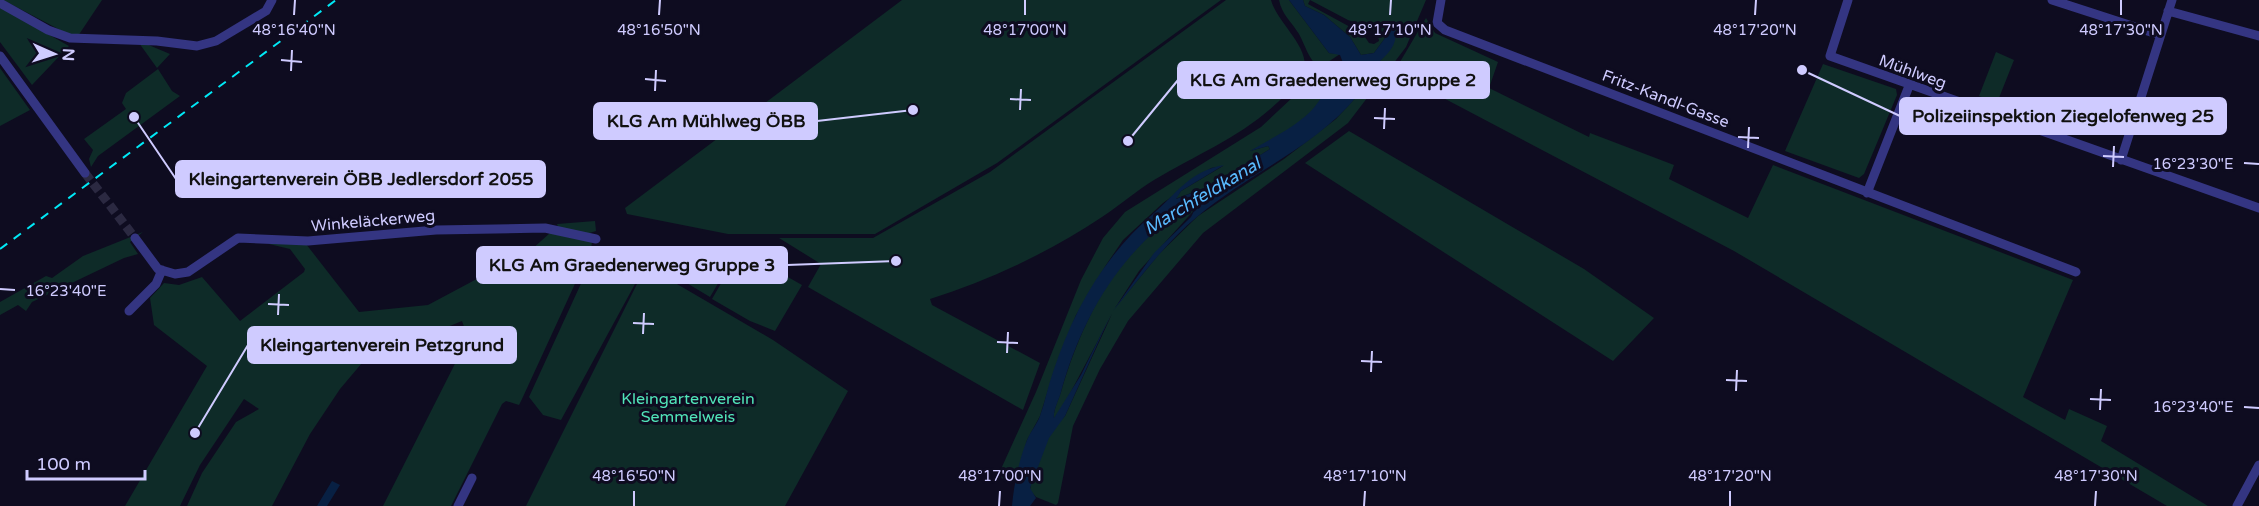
<svg xmlns="http://www.w3.org/2000/svg" width="2259" height="506" font-family="'Varela Round',sans-serif">
<rect width="100%" height="100%" fill="#0e0c20"/>
<path fill="#0e2b28" fill-rule="evenodd" d="M3 0H102L78 36 64 32Z
M902 0H1221L997 163 875 234H728L627 214 625 208Z
M1226 0H1271C1277 23 1311 47 1304 72 1301 80 1292 87 1287 93 1247 135 1202 151 1154 180 1136 191 1120 205 1102 217 1049 252 991 280 930 299L932 305 1040 363 1023 410 808 287 821 264 779 238H873L990 172Z
M1279 0H1289L1329 53 1340 54 1319 68C1308 58 1306 47 1299 34 1291 21 1282 15 1279 0Z
M1303 0H1426L1406 47 1348 123 1203 233 1128 321 1100 369 1073 426 1058 503 1056 505 1036 497 1030 490C1034 464 1046 435 1065 416L1112 314 1066 401 1054 419C1053 410 1058 401 1061 392 1077 335 1113 254 1165 225 1177 219 1183 210 1197 207L1139 271 1115 308 1159 254 1198 216 1284 159 1336 119 1359 94 1372 70 1392 47 1391 30 1374 53 1361 55 1350 37 1324 15 1305 6ZM1310 0 1348 20 1377 31 1379 41 1374 44 1369 43 1363 34 1308 4Z
M0 7 69 46 32 85 0 42Z
M1426 18 1435 33 1498 62 1489 88 1589 137 1590 133 1674 165 1669 179 1748 218 1773 165 2073 280 2023 397 2065 420 2069 409 2107 426 2101 441 2208 506H2167L1734 251 1394 72Z
M139 43H144L170 54 157 68Z
M1996 52 2014 60 1997 103 1979 96Z
M1823 64 1896 89 1897 95 1864 174 1859 178 1785 151Z
M1335 66 1337 69C1329 108 1284 136 1250 151L1268 146 1270 149 1210 186 1175 199 1181 191 1223 166 1211 168 1163 203 1123 240 1106 265 1076 315 1054 371 1040 416 1027 440 1016 479 1004 480 1000 476 1001 469 1036 392 1081 280 1103 238 1125 212 1261 127 1308 83 1324 79V72Z
M0 68 30 110 0 126Z
M158 69 172 91 180 96 98 156 91 167 89 159 93 150 84 139 126 109 122 103 126 93Z
M1349 131 1584 269 1654 318 1613 361 1305 163Z
M595 221 596 231 586 234 558 227 557 224Z
M143 232 130 242 138 254 124 258 32 302 26 311 18 305 0 315V302L46 276 52 278 83 256Z
M550 233 592 242 591 249 522 399 519 405 506 401 502 404 451 506H383L468 338 462 321 423 337 413 335 406 343 373 350 340 389 310 434 272 506H187L202 473 236 422 259 409 244 399 200 465 180 506H125L207 366 154 325 150 298 164 283 179 285 202 277 240 321 304 272 305 269 290 249 269 244 267 240 306 244 359 312 428 305 531 250Z
M693 251 733 258 710 297 665 270Z
M595 253 608 261 614 275H628L635 284 561 420 543 415 529 397Z
M735 259 763 263 802 285 775 331 750 321 712 299Z
M646 266 773 340 848 391 785 506H526Z"/>
<path fill="#082043" d="M1289 0H1303L1305 6 1324 15 1350 37 1361 55 1374 53 1391 30H1395C1399 49 1381 58 1371 71 1366 79 1364 88 1358 95 1315 148 1249 173 1198 216 1165 243 1140 278 1113 311L1154 253 1191 217 1196 207C1186 209 1174 214 1168 224L1161 226C1110 269 1079 327 1061 392 1059 400 1053 410 1054 418L1081 375 1111 314 1065 416 1049 438 1030 488 1036 498 1030 506H1012C1014 484 1019 460 1027 440 1031 431 1037 424 1040 416 1045 402 1048 386 1053 372 1074 309 1104 256 1154 213 1177 193 1190 171 1224 165L1181 191 1176 199 1210 186 1270 149 1268 146 1250 151C1270 139 1292 129 1310 112 1322 101 1333 74 1345 68L1340 55 1329 53Z
M332 481 340 485 327 506H317Z"/>
<g fill="none" stroke-linecap="round" stroke-linejoin="round">
<path stroke="#2b2941" stroke-width="9" stroke-dasharray="9 4.5" stroke-linecap="butt" d="M85 173 135 238"/>
<path stroke="#343582" stroke-width="9" d="M1441 0 1437 23 1445 30 2076 272
M1848 0 1830 56 2259 208
M2052 0 2160 35
M0 3 48 30 70 38 157 41 197 46 216 41 266 11 272 0
M2168 11 2259 36
M0 56 85 173
M2121 160 2172 0
M1867 193 1909 86
M135 238 158 269 175 274 188 272 238 238 308 241 436 230 545 228 596 239
M129 311 156 284 162 270
M458 506 472 478
M2237 506 2259 465"/>
<path stroke="#00e9f6" stroke-width="2" stroke-dasharray="9 8" stroke-linecap="butt" d="M0 249 336 0"/>
</g>
<path fill="none" stroke="#cfcbff" stroke-width="2" d="M294 15 295 0M659 15 660 0M1025 15V0M1390 15 1391 0M1755 15 1756 0M2121 15V0M281 60 302 62M291 71 292 50M645 79 666 81M655 91 656 70M1010 99 1031 100M1020 110 1021 89M1374 118 1395 119M1384 129 1385 108M1738 137 1759 138M1748 148 1749 127M2103 156 2124 157M2244 163 2259 164M2113 167 2114 146M0 289 15 290M268 304 289 305M278 315 279 294M633 323 654 324M643 334 644 313M997 342 1018 343M1007 353 1008 332M1361 361 1382 362M1371 372 1372 351M1726 380 1747 381M1736 391 1737 370M2090 399 2111 400M2244 407 2259 408M2100 410 2101 389M634 506V491M999 506 1000 491M1364 506 1365 491M1730 506V491M2095 506 2096 491"/>
<g text-anchor="middle" stroke-width="6" stroke-linejoin="round" paint-order="stroke">
<g font-size="16" fill="#cfcbff" stroke="#0e0c20">
<text transform="translate(1913 71) rotate(20)" y="6">Mühlweg</text>
<text transform="translate(1666 98) rotate(21)" y="6">Fritz-Kandl-Gasse</text>
<text transform="translate(373 220) rotate(-5)" y="6">Winkeläckerweg</text>
</g>
<g font-size="16" fill="#51e5b9" stroke="#0e0c20">
<text x="688" y="404">Kleingartenverein<tspan x="688" dy="18">Semmelweis</tspan></text>
</g>
<g font-size="18" font-style="italic" fill="#59baff" stroke="#0e0c20">
<text transform="translate(1202 196) rotate(-31)" y="6">Marchfeldkanal</text>
</g>
</g>
<g font-size="15" text-anchor="middle" fill="#cfcbff" stroke="#0e0c20" stroke-width="6" stroke-linejoin="round" paint-order="stroke">
<text x="294" y="35">48°16'40"N</text>
<text x="659" y="35">48°16'50"N</text>
<text x="1025" y="35">48°17'00"N</text>
<text x="1390" y="35">48°17'10"N</text>
<text x="1755" y="35">48°17'20"N</text>
<text x="2121" y="35">48°17'30"N</text>
<text x="2193" y="169">16°23'30"E</text>
<text x="66" y="296">16°23'40"E</text>
<text x="2193" y="412">16°23'40"E</text>
<text x="634" y="481">48°16'50"N</text>
<text x="1000" y="481">48°17'00"N</text>
<text x="1365" y="481">48°17'10"N</text>
<text x="1730" y="481">48°17'20"N</text>
<text x="2096" y="481">48°17'30"N</text>
</g>
<path fill="none" stroke="#cfcbff" stroke-width="2" d="M1128 141L1178 80M1802 70L1900 116M913 110L817 121M134 117L176 179M896 261L787 265M195 433L248 345"/>
<g fill="#cfcbff" stroke="#0e0c20" stroke-width="2">
<circle cx="1128" cy="141" r="6"/>
<circle cx="1802" cy="70" r="6"/>
<circle cx="913" cy="110" r="6"/>
<circle cx="134" cy="117" r="6"/>
<circle cx="896" cy="261" r="6"/>
<circle cx="195" cy="433" r="6"/>
</g>
<g fill="#cfcbff" stroke="#cfcbff" stroke-width="2">
<rect x="1178" y="62" width="311" height="36" rx="6"/>
<rect x="1900" y="98" width="326" height="36" rx="6"/>
<rect x="594" y="103" width="223" height="36" rx="6"/>
<rect x="176" y="161" width="369" height="36" rx="6"/>
<rect x="477" y="247" width="310" height="36" rx="6"/>
<rect x="248" y="327" width="268" height="36" rx="6"/>
</g>
<g font-size="18" text-anchor="middle" font-weight="bold" fill="#111">
<text x="1333" y="86">KLG Am Graedenerweg Gruppe 2</text>
<text x="2063" y="122">Polizeiinspektion Ziegelofenweg 25</text>
<text x="706" y="127">KLG Am Mühlweg ÖBB</text>
<text x="361" y="185">Kleingartenverein ÖBB Jedlersdorf 2055</text>
<text x="632" y="271">KLG Am Graedenerweg Gruppe 3</text>
<text x="382" y="351">Kleingartenverein Petzgrund</text>
</g>
<g transform="translate(54 54) rotate(93)" stroke="#0e0c20" stroke-width="4.5" paint-order="stroke">
<path d="M0-4.5L10 22L0 15L-10 22Z" fill="#cfcbff"/>
<text y="-9" font-size="16" font-weight="bold" text-anchor="middle" fill="#cfcbff">N</text>
</g>
<path d="M27 470v9h118v-9" fill="none" stroke="#cfcbff" stroke-width="3"/>
<text x="36" y="470" font-size="18" fill="#cfcbff" stroke="#0e0c20" stroke-width="4.5" paint-order="stroke">100 m</text>
</svg>
